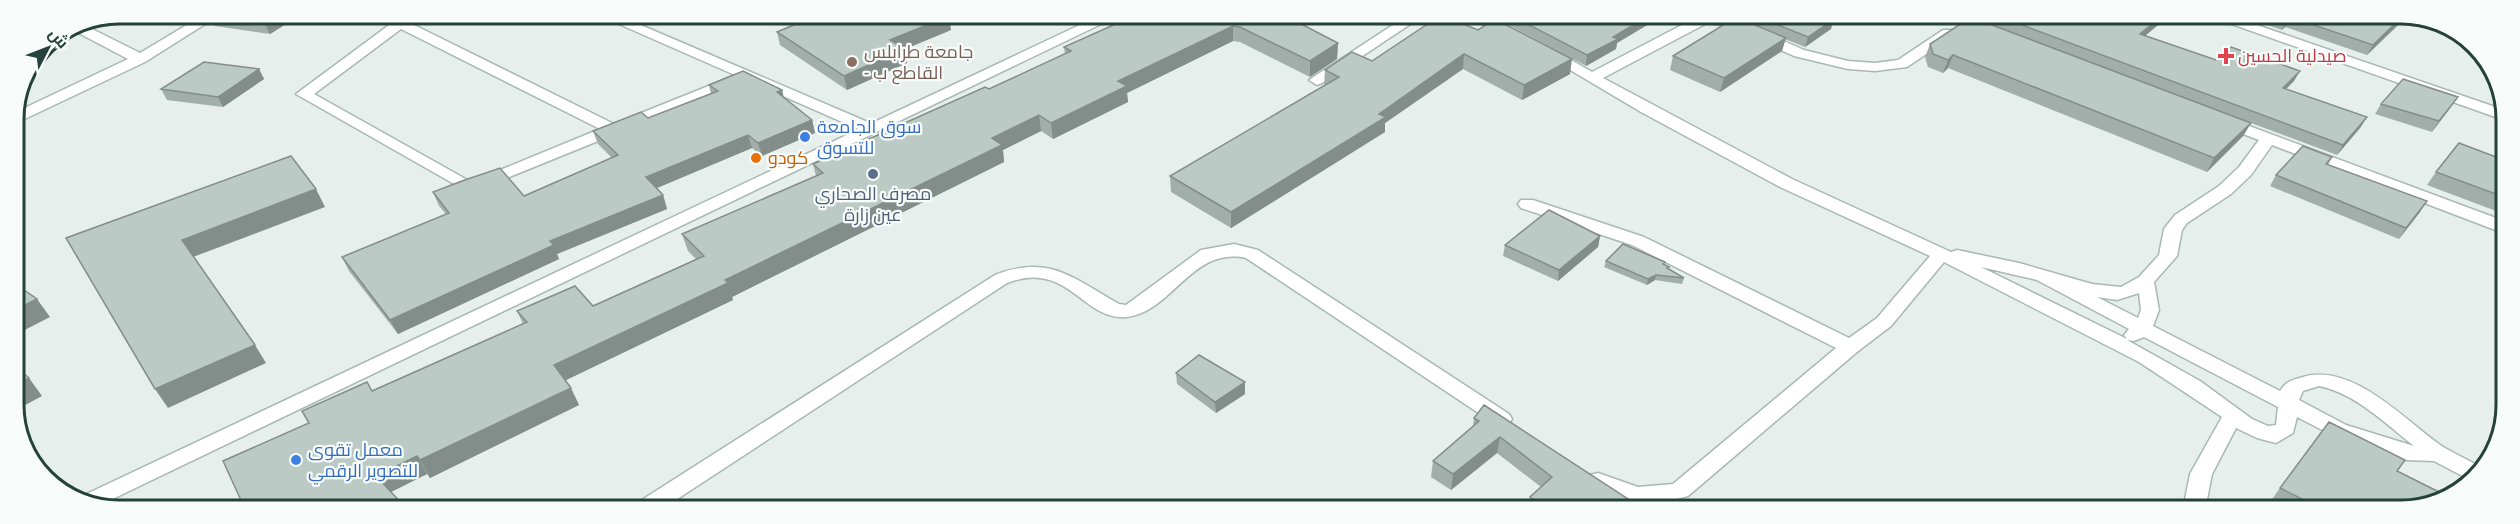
<svg xmlns="http://www.w3.org/2000/svg" width="2520" height="524" font-family="Ubuntu,Cairo,sans-serif">
<rect width="100%" height="100%" fill="#e6efeb"/>
<g fill="none" stroke-linecap="round" stroke-linejoin="round">
<defs>
<path id="service" d="M1083 14H1100L1109 20 1103 24Z"/>
<path id="minor" d="M205 14H221L145 62 14 124V113L128 59 69 28 78 22 140 53Z
M404 14H420L410 23 614 124 726 79 731 77 739 82 736 85 470 193 296 94ZM401 29 600 129 471 182 314 94Z
M596 14H615L877 126 879 129 871 134 865 132Z
M1408 15H1424L1322 83 1317 85 1309 80Z
M1463 15H1481L1516 32 1514 35H1504Z
M1701 15 1736 20 1804 50 1848 61 1875 63 1898 60 1943 30H1953V36L1907 67 1875 71 1848 69 1794 56 1727 26 1707 23 1603 78 1792 179 1951 252 1957 250 2019 263 2092 284 2121 287 2139 277 2159 255 2164 229 2175 215 2219 186 2239 167 2259 140 2219 125 2217 122 2219 119 2225 117 2504 221V232L2498 231 2272 145 2251 175 2231 194 2187 223 2182 230 2177 256 2154 282 2159 310 2153 326 2280 391C2286 381 2293 380 2303 377 2353 362 2405 421 2443 447 2455 454 2468 460 2481 467L2472 481 2434 461 2405 460 2332 435 2297 417 2293 433 2276 443 2257 438 2236 428 2212 474 2205 510H2183L2190 474 2222 417 2139 362 1944 262 1891 326 1857 352 1688 496C1661 504 1604 511 1587 481L1590 475 1598 473 1638 487 1673 484 1836 348 1632 245 1521 208 1518 204 1521 200H1533L1644 237 1849 338 1877 318 1930 256 1780 187 1641 112 1545 55 1552 51 1557 52 1592 72ZM1981 267 2037 280 2129 329 2124 335 2127 339ZM2139 293 2141 310 2138 318 2097 297 2117 300ZM2144 337 2278 407 2276 425 2268 426 2252 419 2200 381 2127 340 2134 341ZM2319 386C2355 393 2386 424 2414 446L2346 425 2299 400 2303 391Z
M1939 15H1959L1994 31 1992 34H1982Z
M1234 244 1258 250 1509 414 1512 419 1509 424 1502 426 1495 424 1246 258C1191 246 1172 313 1126 317 1083 321 1068 259 1007 283L662 509H634L637 503 995 275C1049 254 1073 278 1119 304L1126 305 1201 250Z"/>
<path id="tertiary" d="M1103 14H1122L96 507 78 498Z
M2206 15H2228L2504 110V120Z"/>
</defs>
<use href="#service" stroke="#a8b8b2" stroke-width="3"/>
<use href="#minor" stroke="#a8b8b2" stroke-width="3"/>
<use href="#tertiary" stroke="#a8b8b2" stroke-width="3"/>
<use href="#service" fill="#fff" fill-rule="evenodd"/>
<use href="#minor" fill="#fff" fill-rule="evenodd"/>
<use href="#tertiary" fill="#fff" fill-rule="evenodd"/>
</g>
<path fill="#a1aea9" d="M302 14 270 34 215 26 210 16Z
M1282 14 1338 43 1337 59 1310 77 1240 42 1233 41 1127 93 1128 102 1053 139 1041 131 1003 150 1004 162 732 297 733 300 566 380 579 405 430 478 427 474 391 492 309 423 372 391 523 324 517 311 593 306 696 259 688 251 682 234 816 176 813 164 989 89 1065 54 1064 47Z
M1441 15 1570 74 1522 100 1463 69 1385 123V132L1231 228 1171 192 1170 176 1326 85 1324 84 1325 70 1372 61Z
M1509 15H1664L1617 43 1616 49 1586 66 1507 24Z
M1726 15H1823L1831 29 1805 47 1785 39 1782 51 1720 92 1670 70 1673 56 1734 18Z
M1971 15H2170L2145 36 2216 60 2294 81 2286 89 2367 117 2360 128 2337 155 2251 123 2243 136 2207 172 1948 68 1943 73 1928 67 1925 57 1930 44 1970 17Z
M2239 15H2421L2432 21 2429 25 2406 18 2367 55 2285 27 2282 30Z
M951 30 905 49 907 63 847 90 780 45 777 32Z
M259 69 264 79 223 107 167 100 161 89Z
M709 85 782 90 784 98 812 120 815 133 762 156 752 148 656 188 663 195 667 209 557 254 559 259 398 334 349 271 342 257 446 214 439 206 433 192 524 196 612 158 598 144 593 131 648 118 711 94Z
M2458 97 2432 132 2375 114 2381 104Z
M2332 157 2328 165 2420 212 2399 239 2270 186 2276 175Z
M2504 160V214L2427 185 2436 172Z
M1600 236 1598 247 1558 281 1503 256 1505 245Z
M1606 261 1665 262 1664 264 1669 269 1684 278 1682 284 1655 280 1647 285 1604 267Z
M1176 373 1245 394 1216 413 1177 384Z
M1474 418 1645 510H1528L1530 497 1541 487 1497 453 1451 490 1431 477 1433 461 1473 426Z
M2397 471 2407 510H2286L2270 502 2280 488Z"/>
<path fill="#838d89" d="M282 14H302L270 34 265 24Z
M1650 15H1664L1617 43 1616 49 1586 66 1587 55 1613 37Z
M2163 15H2170L2135 44 2140 34Z
M2404 15H2407L2367 55 2373 45Z
M949 16 951 30 905 49 907 63 847 90 844 76 890 40Z
M2290 17 2285 27 2282 30 2287 20Z
M1834 19 1831 29 1805 47 1808 37Z
M1233 26V41L1127 93 1128 102 1053 139 1051 123 1118 81Z
M1786 38 1782 51 1720 92 1724 78Z
M1338 43 1337 59 1310 77V61Z
M1464 54 1463 69 1385 123V132L1231 228V212L1379 114Z
M1953 55 1948 68 1943 73 1948 60Z
M1572 59 1570 74 1522 100 1524 85Z
M259 69 264 79 223 107 218 97Z
M2300 71 2294 81 2277 98 2283 88Z
M782 90 785 103 777 92Z
M2458 97 2451 107 2432 132 2439 121Z
M1039 115 1041 131 1003 150 1004 162 732 297 733 300 562 382 554 365 725 280 992 138Z
M2367 117 2360 128 2337 155 2343 145Z
M812 120 815 133 762 156 758 143Z
M2251 123 2243 136 2207 172 2214 158Z
M748 135 752 148 650 191 646 177Z
M316 189 325 207 193 257 182 240Z
M663 195 667 209 557 254 559 259 398 334 390 320 550 241Z
M2427 201 2420 212 2399 239 2406 228Z
M1600 236 1598 247 1558 281 1559 270Z
M1656 275 1655 280 1647 285 1648 279Z
M37 299 50 317 15 335V310Z
M255 345 266 363 168 408 155 389Z
M29 378 42 396 16 410 15 385Z
M1245 382V394L1216 413 1215 402Z
M571 388 579 405 430 478 420 460Z
M1500 437 1497 453 1451 490 1453 474Z
M417 456 427 474 387 494 376 476Z"/>
<path fill="#bbcac4" stroke="#838d89" stroke-width="1.5" d="M214 14H282L265 24 210 16Z
M820 14H946L949 16 890 40 905 49 844 76 777 32Z
M1138 14H1282L1338 43 1310 61 1240 27 1233 26 1118 81 1127 86 1051 123 1039 115 992 138 1002 145 725 280 728 283 554 365 571 388 420 460 417 456 376 476 407 509H245L223 461 309 423 302 411 367 382 372 391 527 322 517 311 575 286 593 306 704 256 682 234 823 173 813 164 985 87 989 89 1071 51 1064 47Z
M1441 15 1478 30 1495 19 1572 59 1524 85 1464 54 1379 114 1386 117 1231 212 1170 176 1339 77 1325 70 1352 52 1372 61Z
M1510 15H1650L1613 37 1618 39 1587 55Z
M1753 15H1823L1834 19 1808 37Z
M1995 15H2163L2140 34 2216 60 2231 47 2300 71 2283 88 2367 117 2343 145Z
M2273 15H2404L2373 45 2290 17 2287 20Z
M1736 17 1786 38 1724 78 1673 56Z
M1971 17 2251 123 2214 158 1953 55 1948 60 1933 54 1930 44Z
M204 62 259 69 218 97 161 89Z
M743 71 782 90 777 92 812 120 758 143 748 135 646 177 663 195 550 241 554 245 390 320 342 257 449 213 433 192 462 181 500 168 524 196 618 155 593 131 641 112 648 118 718 91 709 85Z
M2403 79 2458 97 2439 121 2381 104Z
M2459 143 2504 160V197L2436 172Z
M2303 146 2332 157 2326 164 2427 201 2406 228 2276 175Z
M291 156 316 189 182 240 255 345 155 389 66 238Z
M1549 210 1600 236 1559 270 1505 245Z
M1623 244 1665 262 1663 264 1669 267 1667 268 1684 278 1656 275 1648 279 1606 261Z
M15 284 37 299 15 310Z
M1199 355 1245 382 1215 402 1176 373Z
M15 366 29 378 15 385Z
M1484 405 1645 510H1549L1530 497 1552 477 1500 437 1453 474 1433 461 1479 421 1474 418Z
M2329 422 2405 460 2397 471 2445 495 2407 510H2324L2280 488Z
M1494 505 1500 510H1489Z"/>
<path fill="#e0444e" stroke="#f7fbf9" stroke-width="2" d="M2223 47h6v6h6v6h-6v6h-6v-6h-6v-6h6z"/>
<circle fill="#8d6e63" stroke="#f7fbf9" stroke-width="2" cx="852" cy="62" r="6"/>
<g fill="#3f7fe0" stroke="#f7fbf9" stroke-width="2">
<circle cx="805" cy="137" r="6"/>
<circle cx="296" cy="460" r="6"/>
</g>
<circle fill="#e8710a" stroke="#f7fbf9" stroke-width="2" cx="756" cy="158" r="6"/>
<circle fill="#5c6f8a" stroke="#f7fbf9" stroke-width="2" cx="873" cy="174" r="6"/>
<g text-anchor="middle" stroke-width="4.5" stroke-linejoin="round" paint-order="stroke">
<g font-size="18" fill="#785e54" stroke="#f7fbf9" text-anchor="start">
<text x="864" y="58">جامعة طرابلس<tspan x="864" dy="21">- القاطع ب</tspan></text>
</g>
<g font-size="18" fill="#be3a42" stroke="#f7fbf9" text-anchor="start">
<text x="2238" y="62">صيدلية الحسين</text>
</g>
<g font-size="18" fill="#366cbe" stroke="#f7fbf9" text-anchor="start">
<text x="817" y="133">سوق الجامعة<tspan x="817" dy="21">للتسوق</tspan></text>
<text x="308" y="456">معمل تقوى<tspan x="308" dy="21">للتصوير الرقمي</tspan></text>
</g>
<g font-size="18" fill="#c56008" stroke="#f7fbf9" text-anchor="start">
<text x="768" y="164">كودو</text>
</g>
<g font-size="18" fill="#4e5e75" stroke="#f7fbf9">
<text x="873" y="200">مصرف الصحاري<tspan x="873" dy="21">عين زارة</tspan></text>
</g>
</g>
<path d="M0 0H2520V524H0ZM119 24H2401A95 95 0 0 1 2496 119V405A95 95 0 0 1 2401 500H119A95 95 0 0 1 24 405V119A95 95 0 0 1 119 24Z" fill="#f7fbf9" fill-rule="evenodd"/>
<path fill="none" stroke="#24423a" stroke-width="3" d="M119 24H2401A95 95 0 0 1 2496 119V405A95 95 0 0 1 2401 500H119A95 95 0 0 1 24 405V119A95 95 0 0 1 119 24Z"/>
<g transform="translate(48 48) rotate(48)" stroke="#f7fbf9" stroke-width="4.5" paint-order="stroke">
<path d="M0-4.5L10 22L0 15L-10 22Z" fill="#24423a"/>
<text y="-9" font-size="16" font-weight="bold" text-anchor="middle" fill="#24423a">ش</text>
</g>
</svg>
